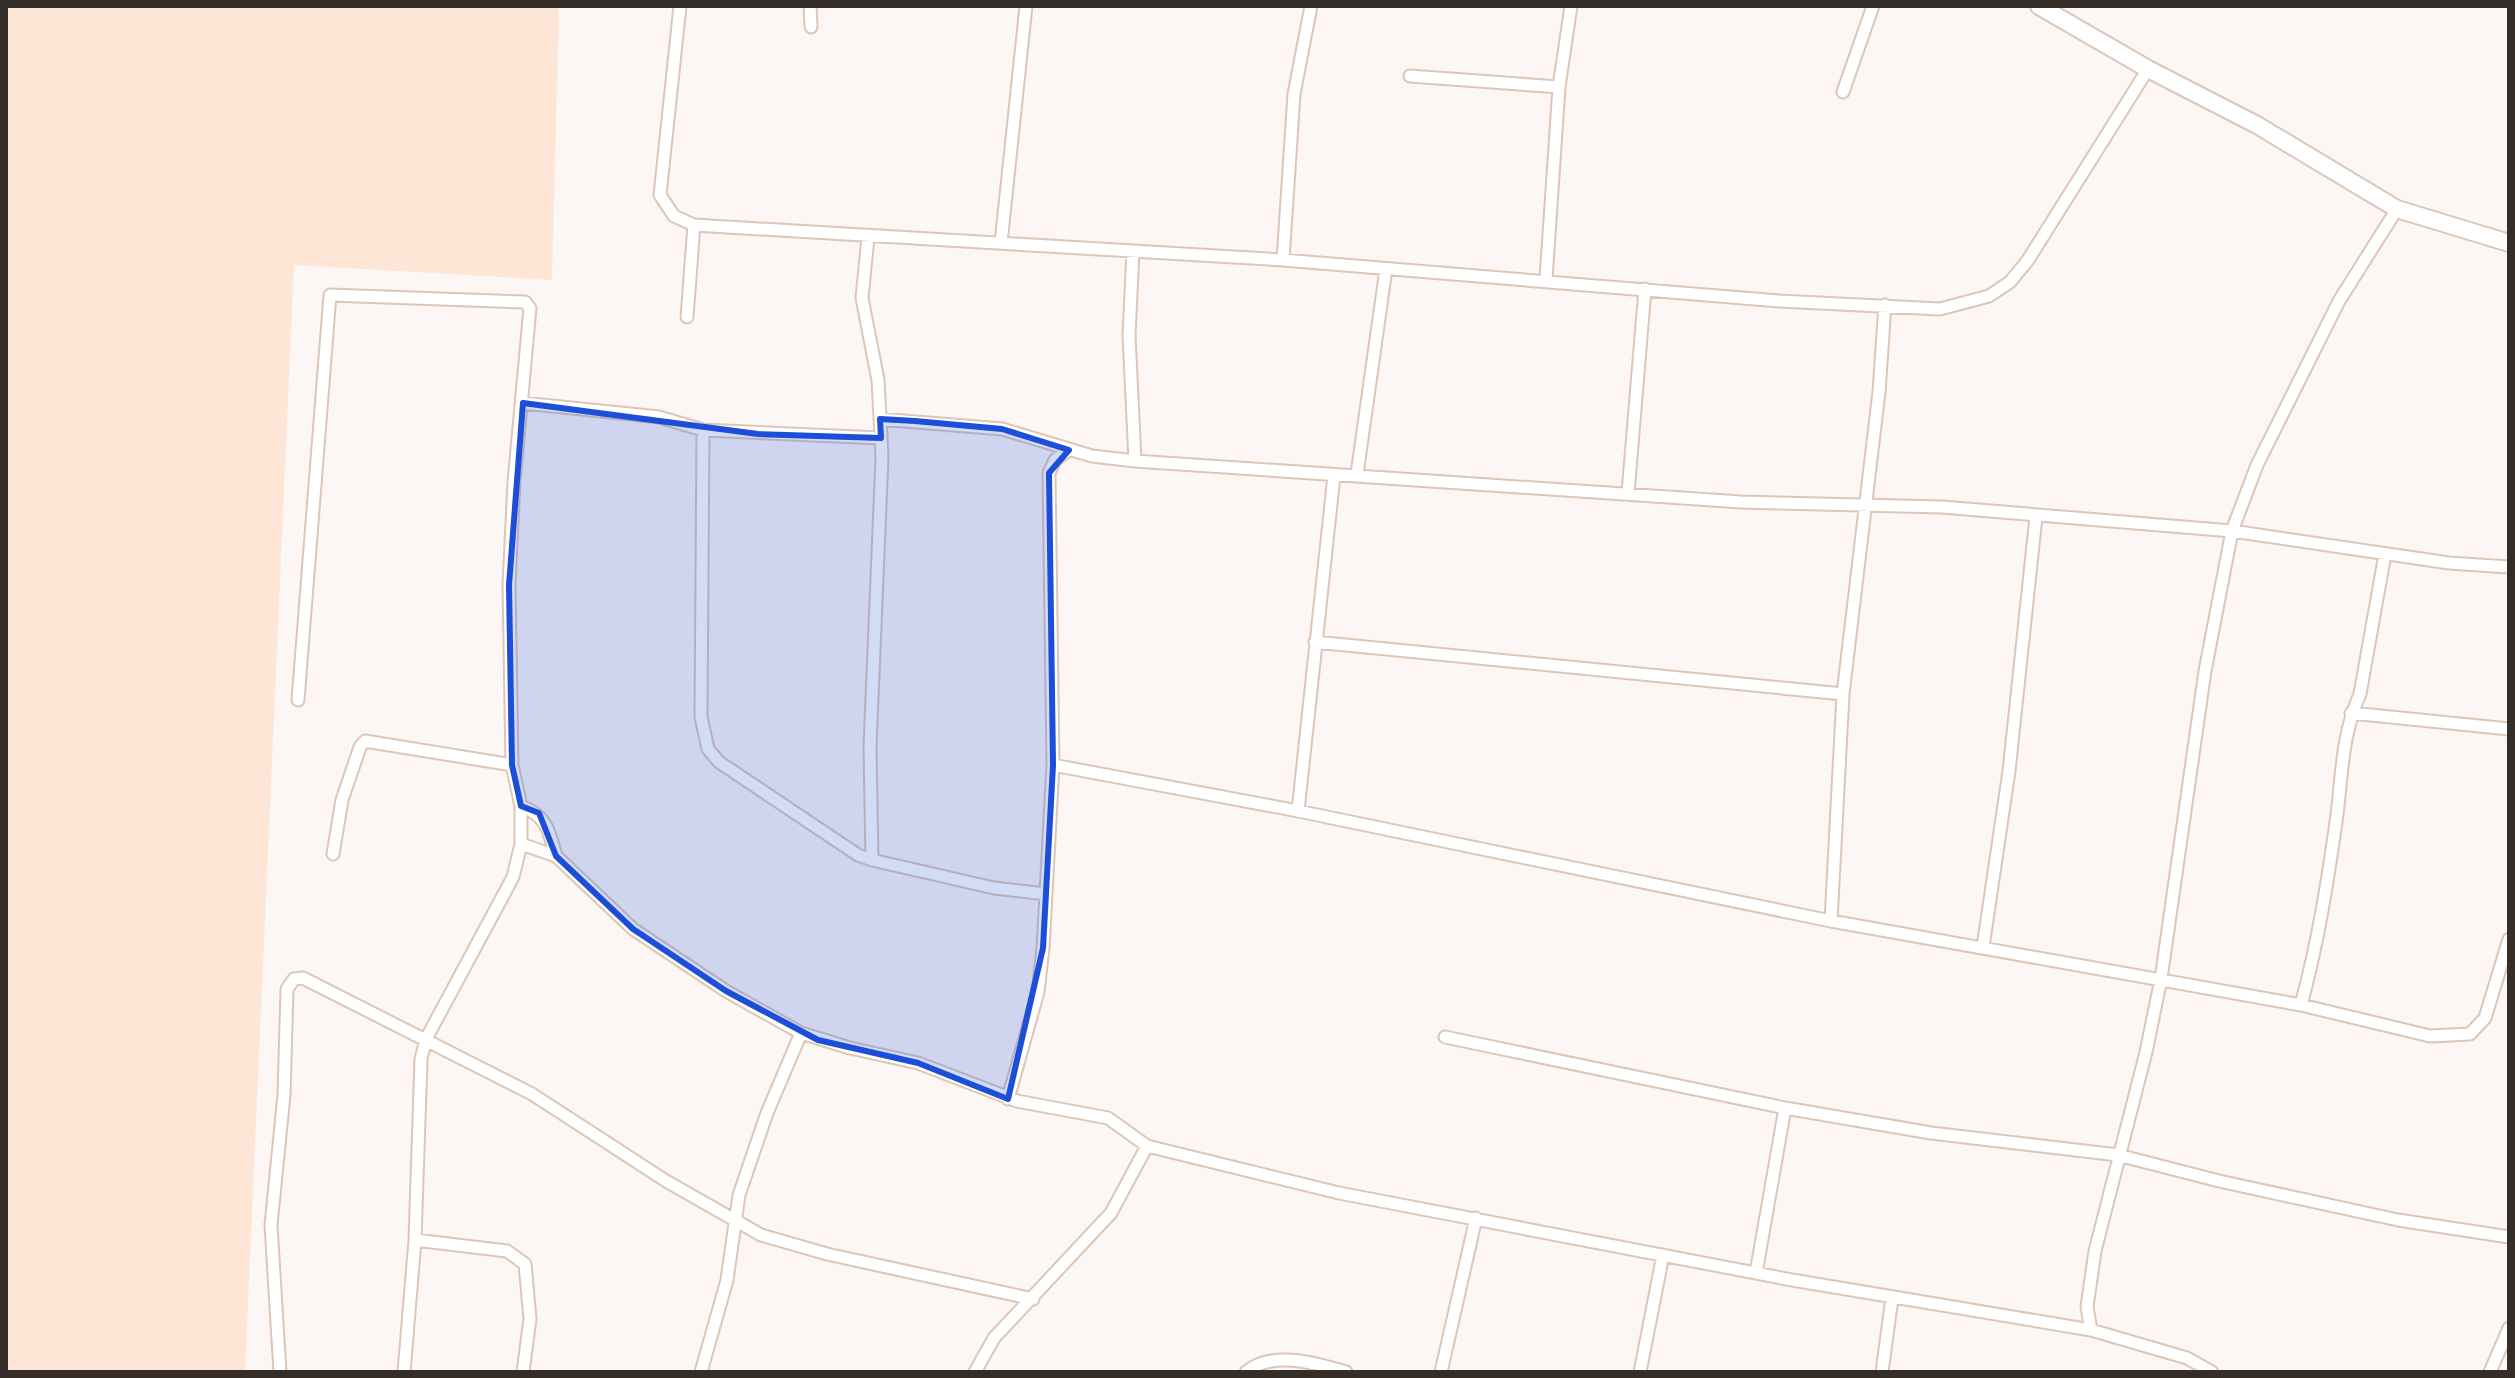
<svg xmlns="http://www.w3.org/2000/svg" width="2515" height="1378" font-family="Commissioner,sans-serif">
<rect width="100%" height="100%" fill="#fcf7f4"/>
<path fill="#fee6d6" d="M6 6H559L552 280 294 265 245 1372H6Z"/>
<g fill="none" stroke-linecap="round" stroke-linejoin="round">
<defs>
<path id="street" d="M680 6 660 195 674 216 694 225 1283 260 1779 301 1940 309 1989 296 2010 282 2028 260 2148 69
M810 6 811 27
M1410 76 1559 87
M1843 92 1873 6
M868 237 862 298 878 380 882 457 870 747 872 860 994 888 1046 894
M1001 243 1026 6
M1133 251 1129 335 1135 461
M1283 260 1294 94 1311 6
M1546 279 1559 87 1571 6
M687 317 694 225
M523 403 659 417 703 430 881 438
M880 419 1002 429 1092 456 1135 461 1741 502 1942 507 2232 531 2449 563 2509 567
M703 430 701 717 708 749 719 762 858 855 872 860
M1357 474 1386 269
M1628 493 1645 289
M1315 642 1843 694
M298 700 330 295 525 302 530 308 514 482 509 585 512 765 521 806V844L513 877 426 1039 421 1059 415 1240 404 1372
M2351 713 2509 729
M1053 765 1298 811 1831 921 2301 1005 2430 1036 2470 1034 2485 1018 2509 939
M521 806C547 816 549 831 556 856
M1298 811 1334 476
M521 844 556 856 633 929 726 991 801 1033
M333 854 342 800 360 747 365 741 512 765
M1831 921 1843 694 1879 392 1885 305
M1983 947 2009 771 2036 517
M2301 1005C2318 943 2328 879 2337 815 2342 773 2342 734 2360 694L2385 554
M1445 1037 1785 1108 1931 1133 2118 1155 2219 1181 2398 1220 2509 1237
M1008 1099 1038 992 1043 948 1053 765 1049 473 1055 460 1069 450
M415 1240 507 1251 525 1264 530 1319 523 1372
M1756 1273 1785 1108
M2091 1330 2087 1307 2095 1251 2146 1052 2161 979 2205 671 2232 531 2257 465 2339 301 2397 209
M280 1372 271 1225 284 1095 287 989 294 979 303 978 532 1094 666 1181 761 1235 827 1254 1033 1299
M701 1372 727 1280 739 1195 767 1113 801 1033 850 1048 918 1063 1017 1101 1108 1118 1147 1146 1339 1193 1792 1280 2091 1330 2187 1358 2212 1372
M975 1372 994 1338 1111 1213 1147 1146
M1246 1372C1273 1350 1315 1363 1346 1372
M1441 1372 1476 1218
M1640 1372 1663 1255
M1882 1372 1892 1298
M2490 1372 2509 1328"/>
<path id="secondary" d="M2039 6 2148 69 2257 125 2397 209 2509 243"/>
</defs>
<use href="#street" stroke="#ddc6b8" stroke-width="15"/>
<use href="#secondary" stroke="#ddc6b8" stroke-width="20"/>
<use href="#street" stroke="#fff" stroke-width="11"/>
<use href="#secondary" stroke="#fff" stroke-width="16"/>
</g>
<path fill="#1d4ed8" fill-opacity="0.2" stroke="#1d4ed8" stroke-width="6" stroke-linejoin="round" d="M523 403 758 434 881 438 880 419 915 421 1002 429 1069 450 1049 473 1053 765 1043 948 1008 1099 918 1063 818 1040 726 991 633 929 556 856 539 813 521 806 512 765 509 585Z"/>
<rect width="2515" height="1378" fill="none" stroke="#352d27" stroke-width="16"/>
</svg>
